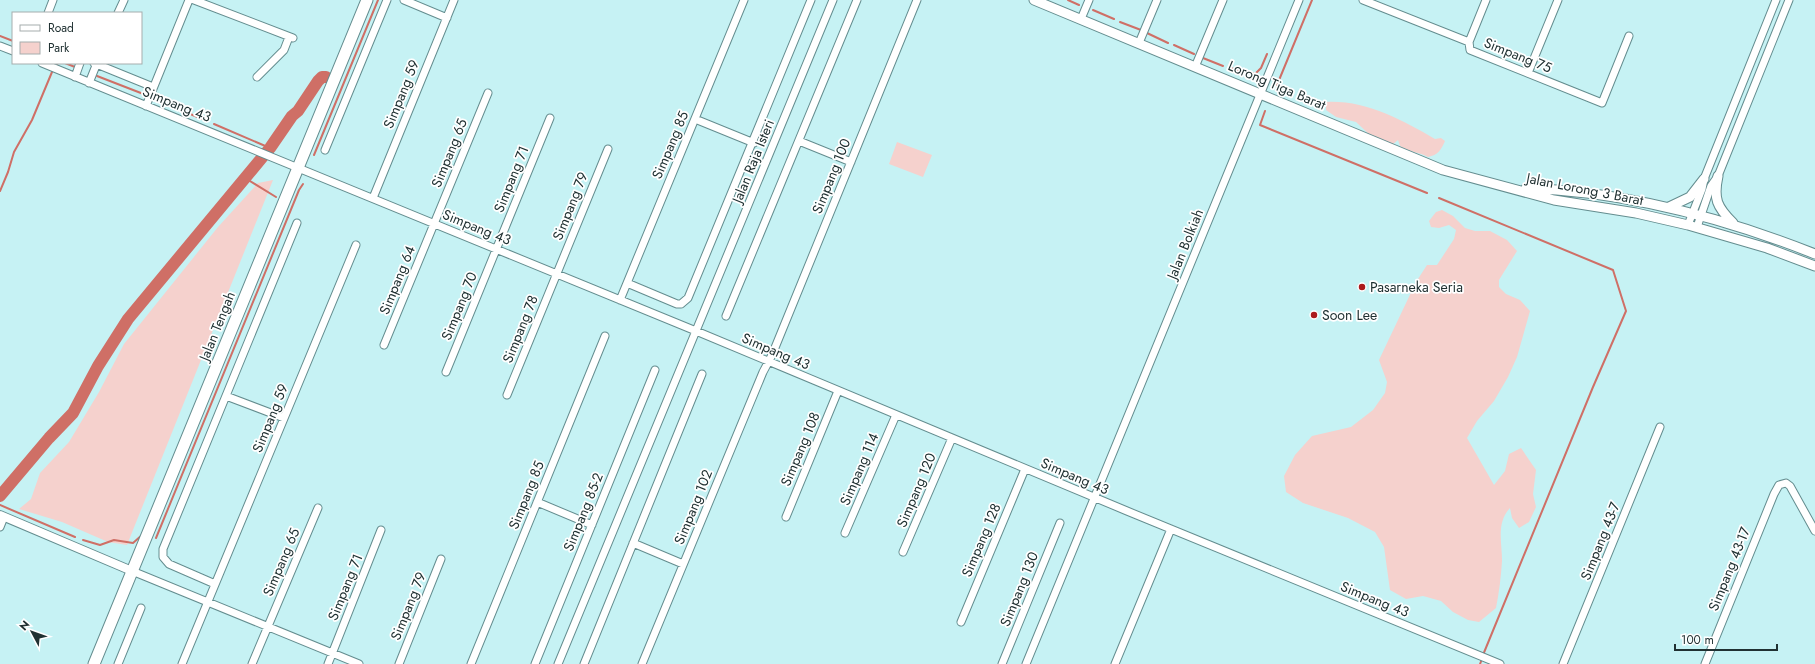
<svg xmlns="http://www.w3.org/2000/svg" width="1815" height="664" font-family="Jost,sans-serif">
<rect width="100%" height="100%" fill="#c6f2f4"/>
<path fill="#f5d1cd" d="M1326 102C1366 100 1402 120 1435 139L1441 138 1445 141C1441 150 1438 155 1428 157 1419 152 1409 152 1400 146L1398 140 1392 145 1372 137 1356 122 1336 117 1326 110Z
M897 142 932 155 923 177 889 164Z
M273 180 127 545 108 542 62 522 19 509 31 499 40 473 69 442 99 392 124 344 218 227 258 183Z
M1442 210 1453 216 1465 228 1475 231H1490L1507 240 1517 251 1499 280V287L1506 294 1520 300 1530 311 1517 357 1508 377 1494 401 1477 421 1467 438 1494 485 1505 471 1509 454 1521 448 1536 470 1533 494 1536 507 1529 522 1519 528 1512 518 1510 508C1496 523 1502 542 1502 561 1501 577 1499 593 1496 608L1479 622 1468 620 1453 612 1441 601 1423 596 1406 599 1390 590 1384 547 1375 532 1348 518 1303 503 1286 492 1284 476 1295 455 1312 436 1351 427 1373 410 1385 393 1387 382 1379 360 1416 282 1427 265H1437L1454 239 1456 230 1449 225 1439 228 1431 227 1429 221 1436 212Z"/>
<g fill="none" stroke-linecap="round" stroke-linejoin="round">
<path stroke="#cf6f66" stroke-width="2" d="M1068 0 1079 5
M1093 10 1114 19
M1120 22 1141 30
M1147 33 1168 43
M0 36 13 41
M1174 45 1194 54
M1203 58 1223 66
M65 63 75 67
M57 64 58 63
M1230 68 1255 74 1261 68 1267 54
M97 76 146 95
M1277 85 1312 0
M164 103 207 121
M1265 111 1260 125 1427 193
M214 124 270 148
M314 155 378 0
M245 178 276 197
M0 191 8 172 14 152 32 120 52 72
M1439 198 1613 270 1626 311 1593 387 1483 655
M0 505 75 537
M156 538 299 190 303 184
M83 540 100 545 114 540 133 543 142 535
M1480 664 1482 659"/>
<path stroke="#cf6f66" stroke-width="12" d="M0 496 49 438 73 413 98 366 128 319 270 148 292 116 298 111 318 81 322 77H326"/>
<defs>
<path id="minor" d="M194 0 293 38
M404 0 447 18
M1363 0 1469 42
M48 13 53 0
M118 13 124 0
M1081 19 1089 0
M1469 42 1470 50 1602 103 1629 36
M1469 42 1486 0
M1139 43 1157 0
M0 46 13 51
M42 63 696 331 1127 511 1500 664
M94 63 153 87
M1195 67 1223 0
M1528 73 1558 0
M75 77 80 63
M257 77 284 50 289 37
M89 83 97 63
M146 106 189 0
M695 119 754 143
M799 141 851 162
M325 150 387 0
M373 198 454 0
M1688 225 1702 189 1704 179 1776 0
M1697 227 1711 186 1718 176 1789 0
M627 283 677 304H681L688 298 811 0
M620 300 744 0
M726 316 857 0
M384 345 488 93
M446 372 550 118
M507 395 608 149
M226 396 284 418
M537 502 592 525
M786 517 838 391
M0 527 4 517
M845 533 896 415
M633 543 683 564
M903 552 952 438
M132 571 359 664
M215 584 169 564 163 557V549L297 223
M961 622 1025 469
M118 664 141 608
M182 664 356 245
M252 664 318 508
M328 664 381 530
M399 664 441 559
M471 664 605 336
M535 664 655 370
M558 664 833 0
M584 664 702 374
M642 664 763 372 772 355 917 0
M1002 664 1060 523
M1026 664 1299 0
M1115 664 1171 529
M1563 664 1660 427
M1705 664 1774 494 1779 485 1786 483 1790 486 1815 531"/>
<path id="tertiary" d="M0 515 132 571"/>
<path id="secondary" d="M1034 0 1443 170 1554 200 1636 213 1688 225 1767 248 1815 266
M1718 176C1713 199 1717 207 1733 223
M1526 188C1626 192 1722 217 1815 254
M1669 207 1690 197 1704 179"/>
<path id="primary" d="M94 664 367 0"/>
</defs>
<use href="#minor" stroke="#648d8f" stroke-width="9"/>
<use href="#tertiary" stroke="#648d8f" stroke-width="10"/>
<use href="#secondary" stroke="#648d8f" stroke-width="11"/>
<use href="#primary" stroke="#648d8f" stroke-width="13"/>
<use href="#minor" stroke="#fff" stroke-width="7"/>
<use href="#tertiary" stroke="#fff" stroke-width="8"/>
<use href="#secondary" stroke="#fff" stroke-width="9"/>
<use href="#primary" stroke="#fff" stroke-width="11"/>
</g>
<g fill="#ac191b" stroke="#fff" stroke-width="1.5">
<circle cx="1362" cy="287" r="4"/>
<circle cx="1314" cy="315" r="4"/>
</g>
<g text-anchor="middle" stroke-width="3.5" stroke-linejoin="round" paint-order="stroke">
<g font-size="14" fill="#203132" stroke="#fff">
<text transform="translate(1518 55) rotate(22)" y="5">Simpang 75</text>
<text transform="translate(1277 85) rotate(23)" y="5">Lorong Tiga Barat</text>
<text transform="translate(401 94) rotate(-68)" y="5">Simpang 59</text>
<text transform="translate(177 104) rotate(22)" y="5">Simpang 43</text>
<text transform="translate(670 145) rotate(-67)" y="5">Simpang 85</text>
<text transform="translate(449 153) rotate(-68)" y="5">Simpang 65</text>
<text transform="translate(753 161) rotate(-68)" y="5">Jalan Raja Isteri</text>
<text transform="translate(831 176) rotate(-68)" y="5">Simpang 100</text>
<text transform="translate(511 179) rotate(-68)" y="5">Simpang 71</text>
<text transform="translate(1585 189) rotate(11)" y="5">Jalan Lorong 3 Barat</text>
<text transform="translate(570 206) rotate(-68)" y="5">Simpang 79</text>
<text transform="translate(477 227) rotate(22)" y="5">Simpang 43</text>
<text transform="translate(1185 244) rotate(-68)" y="5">Jalan Bolkiah</text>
<text transform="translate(397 280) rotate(-68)" y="5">Simpang 64</text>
<text transform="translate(459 306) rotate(-68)" y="5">Simpang 70</text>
<text transform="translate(217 326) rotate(-68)" y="5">Jalan Tengah</text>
<text transform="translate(520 329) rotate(-68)" y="5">Simpang 78</text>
<text transform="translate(776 351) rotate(23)" y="5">Simpang 43</text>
<text transform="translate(270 418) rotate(-68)" y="5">Simpang 59</text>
<text transform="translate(800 449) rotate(-67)" y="5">Simpang 108</text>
<text transform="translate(859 469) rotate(-67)" y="5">Simpang 114</text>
<text transform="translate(1075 476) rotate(23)" y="5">Simpang 43</text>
<text transform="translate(916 490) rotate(-67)" y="5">Simpang 120</text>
<text transform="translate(526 495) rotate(-68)" y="5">Simpang 85</text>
<text transform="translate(693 507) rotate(-68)" y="5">Simpang 102</text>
<text transform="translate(583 512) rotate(-68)" y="5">Simpang 85-2</text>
<text transform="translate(981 540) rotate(-67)" y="5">Simpang 128</text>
<text transform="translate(1600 541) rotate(-68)" y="5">Simpang 43-7</text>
<text transform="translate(281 562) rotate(-67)" y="5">Simpang 65</text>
<text transform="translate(1729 569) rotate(-68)" y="5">Simpang 43-17</text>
<text transform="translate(345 587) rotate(-68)" y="5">Simpang 71</text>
<text transform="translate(1019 589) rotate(-68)" y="5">Simpang 130</text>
<text transform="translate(1375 599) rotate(22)" y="5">Simpang 43</text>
<text transform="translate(408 606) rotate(-68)" y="5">Simpang 79</text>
</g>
<g font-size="14" fill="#203132" stroke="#fff" text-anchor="start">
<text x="1370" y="292">Pasarneka Seria</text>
<text x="1322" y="320">Soon Lee</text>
</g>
</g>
<rect x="12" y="12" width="130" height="52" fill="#ffffff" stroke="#a6adad"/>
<rect x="20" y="25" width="20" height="6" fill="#ffffff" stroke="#a6adad"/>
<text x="48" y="32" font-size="12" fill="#203132">Road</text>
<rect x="20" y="42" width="20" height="12" fill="#f5d1cd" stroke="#a6adad"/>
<text x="48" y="52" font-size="12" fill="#203132">Park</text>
<g transform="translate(32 632) rotate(311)" stroke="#ffffff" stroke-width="3" paint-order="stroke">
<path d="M0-3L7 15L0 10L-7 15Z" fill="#203132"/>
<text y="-6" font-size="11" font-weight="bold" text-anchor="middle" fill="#203132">N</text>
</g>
<path d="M1675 644v6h102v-6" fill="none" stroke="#203132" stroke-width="2"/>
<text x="1681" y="644" font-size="12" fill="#203132" stroke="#ffffff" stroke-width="3" paint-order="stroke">100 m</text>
</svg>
